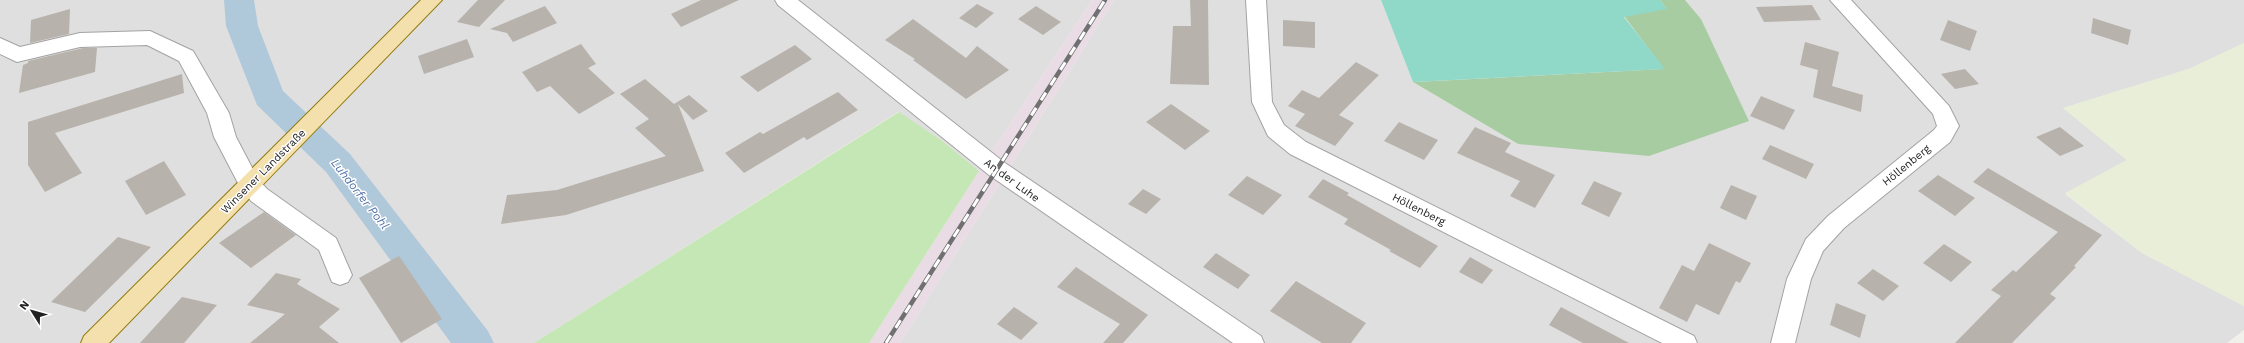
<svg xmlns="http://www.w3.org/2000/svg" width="2244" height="343" font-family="'Work Sans',sans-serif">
<rect width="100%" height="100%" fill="#f1f0ea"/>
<path fill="#e0dfdf" d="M0 0H1092L979 171 941 140 898 112 534 343H0Z
M1114 0H1381L1413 82 1518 144 1701 19 1685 0H2244V43L2189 69 2063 108 2127 160 2065 194 2142 253 2244 306V330L2227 343H900Z"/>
<path fill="#eadce5" d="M1092 0H1114L900 343H869L979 171Z"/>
<path fill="#e8eed7" d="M2244 43V306L2142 253 2065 193 2127 160 2063 108 2189 69Z"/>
<path fill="#c5e6b5" d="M899 112 941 140 979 171 869 343H534Z"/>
<path fill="#a8cca2" d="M1660 0H1685L1701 19 1749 121 1649 156 1518 144 1413 82 1664 69 1624 16 1666 8Z"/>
<path fill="#90d8c8" d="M1381 0H1660L1667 9 1624 17 1665 69 1413 82Z"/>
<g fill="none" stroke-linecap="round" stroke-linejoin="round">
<path fill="#afc9da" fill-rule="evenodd" d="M224 0H254L258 26 283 91 350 154 488 331 494 343H451L326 172 257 105 226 26Z"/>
</g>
<path fill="#b7b2ac" d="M478 0H505L479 27 457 22Z
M701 0H739L681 27 671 14Z
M1190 0H1208L1209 85 1170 84 1173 26H1191Z
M977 4 994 13 976 28 959 18Z
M1812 5 1821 20 1764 22 1756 7Z
M545 6 557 23 513 42 507 33 490 29Z
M1036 6 1061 22 1043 35 1018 19Z
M70 9 69 34 30 43 31 20Z
M2093 18 2131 30 2128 45 2091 33Z
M913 19 966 58 977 46 1009 70 966 99 913 60 915 59 885 40Z
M1283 20 1315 22V48L1283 46Z
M1948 20 1977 31 1970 51 1940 40Z
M467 39 474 57 424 74 418 56Z
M1805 42 1839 52 1832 86 1863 95 1861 112 1813 97 1818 70 1800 65Z
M581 44 596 64 588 68 615 93 579 114 550 86 537 92 522 72Z
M795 45 812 59 758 92 740 77Z
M83 48H97L95 72 19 93 23 65 28 63V61Z
M1356 62 1379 75 1339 115 1354 123 1335 146 1295 126 1305 114 1288 106 1302 90 1319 98Z
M1965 69 1979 84 1955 89 1941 74Z
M182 74 184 93 55 133 82 173 45 192 28 165V122Z
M645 79 674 104 689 95 708 111 693 120 678 104 704 171 566 215 501 224 507 195 557 190 666 156 635 128 649 119 620 94Z
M838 92 858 110 807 140 804 137 744 173 725 153 760 132 763 134Z
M1761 96 1795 110 1784 130 1750 116Z
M1171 104 1210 131 1185 150 1146 122Z
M1399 122 1438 140 1424 160 1384 141Z
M1475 127 1511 143 1505 152 1555 175 1535 208 1510 196 1520 181 1457 153Z
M2060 127 2084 146 2060 156 2036 137Z
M1770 145 1814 164 1806 179 1762 159Z
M164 161 186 195 146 215 125 181Z
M1988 168 2102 235 2074 266 2076 267 2050 294 2056 298 2012 343H1955L2001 296 1991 290 2013 270 2016 272 2058 232 1973 182Z
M1938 175 1975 198 1955 216 1918 191Z
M1247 176 1282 195 1263 215 1228 195Z
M1323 179 1349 193 1347 195 1438 246 1420 268 1389 251 1391 250 1344 224 1348 219 1308 197Z
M1594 181 1622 193 1609 217 1581 204Z
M1731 185 1757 196 1746 220 1720 208Z
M1143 189 1161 199 1146 214 1128 204Z
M264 212 296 235 251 268 219 243Z
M118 237 151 247 85 312 51 302Z
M1709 243 1751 263 1740 283 1736 281 1719 315 1696 304 1687 322 1659 308 1682 265 1694 271Z
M1944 244 1972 262 1951 282 1923 263Z
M1216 253 1250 275 1238 289 1203 267Z
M399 256 442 319 401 343 359 278Z
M1470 257 1493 270 1482 284 1459 272Z
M1076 267 1148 315 1123 343H1103L1120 324 1057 287Z
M1873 269 1899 286 1883 301 1857 283Z
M276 273 301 279 297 284 340 309 319 327 339 343H250L285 314 247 305Z
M1296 281 1366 323 1351 343H1322L1270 311Z
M182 297 217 305 184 343H140Z
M1836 303 1866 315 1860 338 1830 325Z
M1014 307 1038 323 1021 340 997 324Z
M1561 307 1629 343H1583L1549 325Z"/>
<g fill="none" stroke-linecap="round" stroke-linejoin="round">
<defs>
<path id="minor" d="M775 0H798L1005 163 1261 336 1264 343H1233L989 175 778 5Z
M1246 0H1266L1272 102 1284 125 1306 142 1694 336 1697 343H1662L1290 154 1268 136 1252 102Z
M1830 0H1851L1949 106 1959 126 1950 142 1844 228 1823 251 1811 279 1795 343H1771L1787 279 1806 239 1828 216 1934 130 1937 126 1933 114Z
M150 31 193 51 229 113 236 137 258 179 267 189 336 238 352 275 348 282 340 285 332 282 319 250 251 201 239 185 214 137 207 113 179 61 147 45 80 47 17 62 0 54V38L20 47 80 33Z"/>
<path id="major" d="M421 0H442L109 343H81L84 336Z"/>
</defs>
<use href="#minor" stroke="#a3a3a3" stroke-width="2"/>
<use href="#major" stroke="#927b0e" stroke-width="2"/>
<use href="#minor" fill="#fff" fill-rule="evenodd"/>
<use href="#major" fill="#f4e0ac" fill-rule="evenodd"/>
<defs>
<path id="rail" d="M886 343 1105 0"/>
</defs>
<use href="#rail" stroke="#707070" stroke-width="4.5"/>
<use href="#rail" stroke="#fff" stroke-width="3" stroke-dasharray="9" stroke-linecap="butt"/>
</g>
<g text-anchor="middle" stroke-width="3" stroke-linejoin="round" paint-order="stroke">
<g font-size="11" fill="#222" stroke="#fff">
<text transform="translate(1906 165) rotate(-39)" y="4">Höllenberg</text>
<text transform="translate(263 171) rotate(-45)" y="4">Winsener Landstraße</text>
<text transform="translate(1012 180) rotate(36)" y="4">An der Luhe</text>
<text transform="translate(1419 209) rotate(27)" y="4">Höllenberg</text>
</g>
<g font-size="12" font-style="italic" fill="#5673aa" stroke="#fff">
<text transform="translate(360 194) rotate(52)" y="4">Luhdorfer Pohl</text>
</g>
</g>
<g transform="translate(32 311) rotate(307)" stroke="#ffffff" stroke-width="3" paint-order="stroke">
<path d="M0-3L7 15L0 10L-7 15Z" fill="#222222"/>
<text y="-6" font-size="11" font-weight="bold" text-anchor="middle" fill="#222222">N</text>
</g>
</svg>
